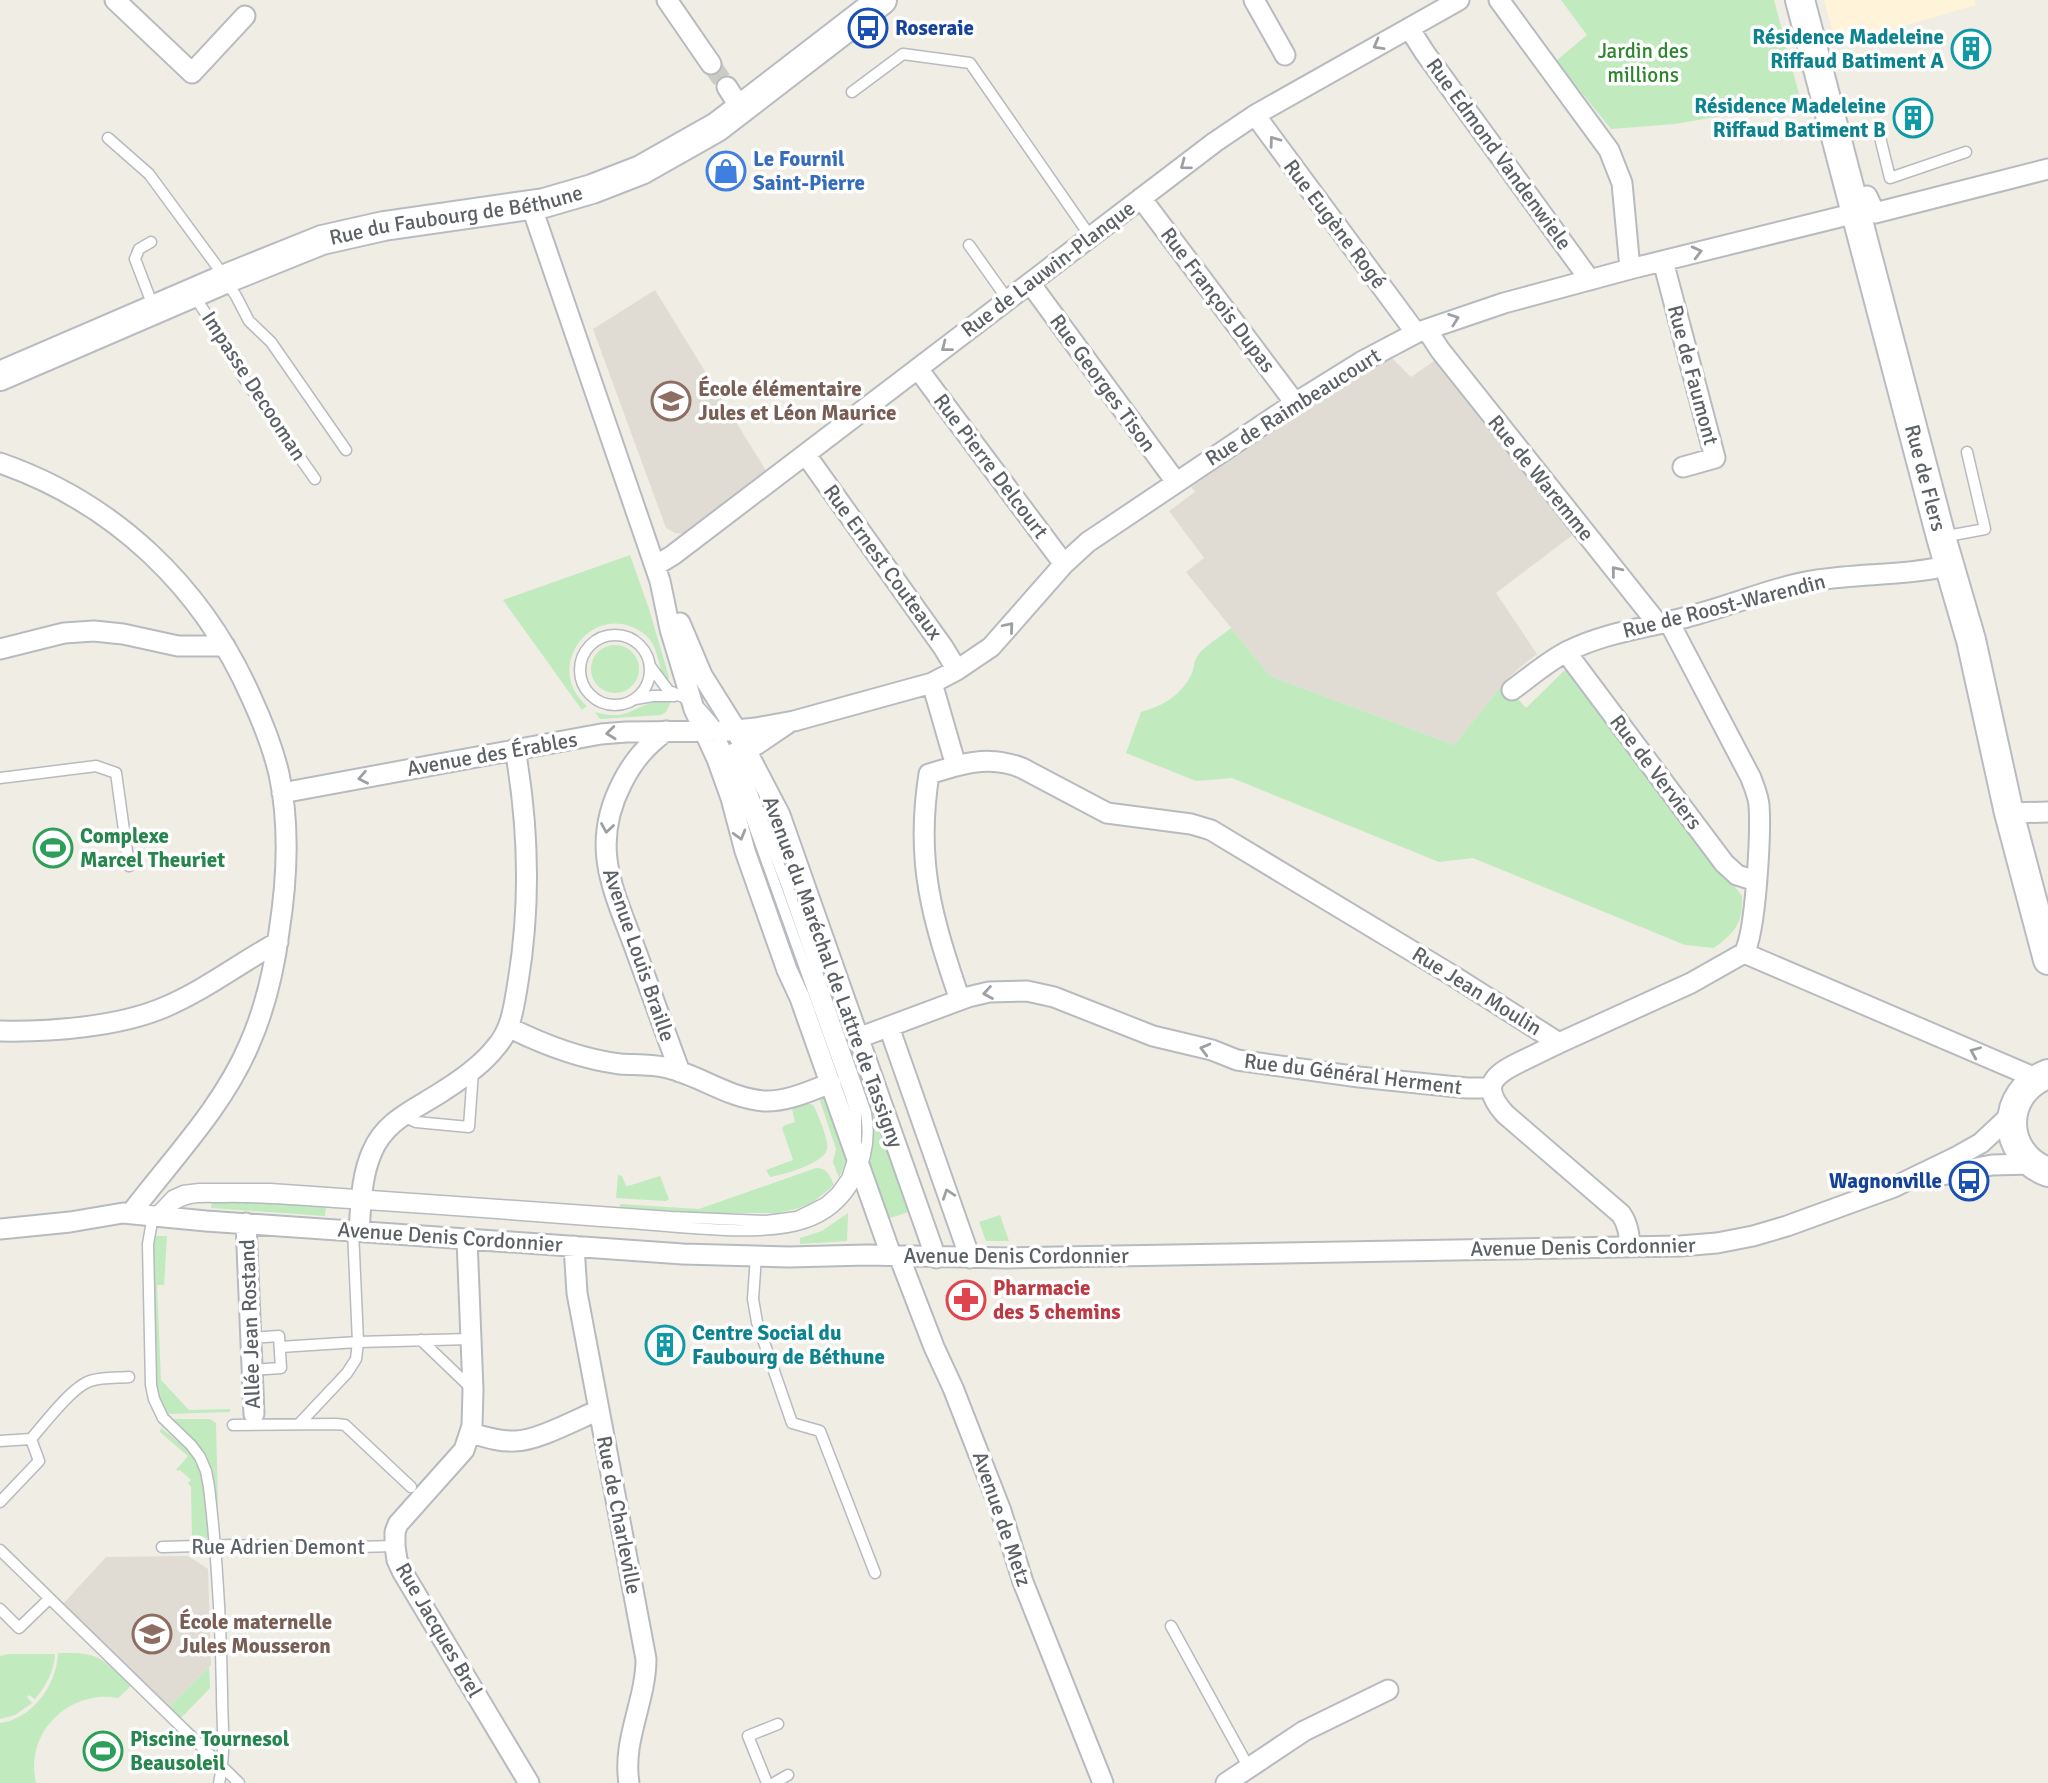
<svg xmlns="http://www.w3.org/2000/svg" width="2048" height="1783" font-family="Signika,sans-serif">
<rect width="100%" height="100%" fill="#f0ede4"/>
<path fill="#fff4da" d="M1824 0H1974L1976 5 1836 45Z"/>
<path fill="#e0dcd3" d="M655 290 768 474 690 534 675 533 666 528 593 329Z
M1392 358 1411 377 1434 361 1446 371 1574 534 1496 593 1537 654 1518 669 1504 683 1454 745 1270 676 1186 572 1204 558 1169 511 1195 492 1191 487 1210 473 1315 402Z
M188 1556 208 1569 211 1665 168 1708 63 1604 106 1557Z"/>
<path fill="#c1eabe" d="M1561 0H1774L1801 102 1675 124 1611 129 1556 61 1587 35Z
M630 555 649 609 669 677 668 681C655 667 662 648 643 633 594 598 541 667 587 706L582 710 503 600Z
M1231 628 1270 676 1454 745 1504 683 1526 708 1566 669 1742 896C1743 924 1735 932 1714 948L1685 945 1473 858 1439 862 1232 778 1196 781 1126 753 1141 712C1163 706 1182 695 1192 673 1194 668 1194 661 1197 657 1201 648 1223 635 1231 628Z
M591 669a24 24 0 1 1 48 0a24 24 0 1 1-48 0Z
M661 701 671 702 666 712 661 715 600 719 595 712C631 722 631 705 661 701Z
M824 953 915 1210 884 1220 868 1173 873 1144 872 1114 816 956Z
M818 1095 826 1098 847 1159 839 1178 833 1162 836 1149Z
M807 1104H811L814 1106C818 1116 829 1139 827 1149 825 1163 783 1175 770 1177L766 1170 793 1160 782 1128 785 1125 795 1122 792 1109Z
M816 1168C827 1167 830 1176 834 1185L812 1203 796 1209 777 1213H705L620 1208V1204L699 1209Z
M618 1175 622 1176 626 1186H628L660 1176 669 1199 666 1201 616 1198Z
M212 1202H258L326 1207 325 1216 211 1208Z
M848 1213 847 1241 800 1244V1238L822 1231Z
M1000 1215 1009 1241H986L979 1222Z
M156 1236H167L164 1285H157L161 1380 189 1410 230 1409V1412L168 1414C150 1387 153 1353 153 1322 153 1298 153 1274 153 1250Z
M173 1419H210L216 1423 218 1508C216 1501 216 1490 214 1480 208 1451 192 1440 173 1419Z
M161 1428C169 1435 179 1441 186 1449 208 1472 207 1508 210 1538H192L191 1487 188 1483 191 1480 180 1470 178 1471 176 1470 188 1456 160 1432Z
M58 1653C102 1652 101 1658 131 1686L118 1698C69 1689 24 1733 36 1783H0V1723C32 1719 57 1685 58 1653Z
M8 1654H55C54 1671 46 1686 35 1699L29 1695 27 1697 32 1703 15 1715 0 1719V1656Z
M209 1667 210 1688 180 1719 168 1708Z"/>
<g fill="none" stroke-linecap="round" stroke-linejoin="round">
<path stroke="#cbcac4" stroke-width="19" stroke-dasharray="19 10" stroke-linecap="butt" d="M711 64 727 87"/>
<defs>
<path id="lane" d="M852 92 903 54 970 63 1090 236
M1837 137 1878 129 1890 178 1966 152
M108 138 149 174 216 265 236 296 249 321 271 342 346 450
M151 242 139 249 135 259 153 306
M969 245 1008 300
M193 294 237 361 241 374 315 479
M1942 537 1985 529 1967 452
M580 670a35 35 0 1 1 70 0a35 35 0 1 1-70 0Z
M650 666 668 690 691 701
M635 699 653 696H675
M700 708 713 723 732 764 851 1097 856 1115V1142
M0 778 96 766 116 773 129 866
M402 1116 416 1122 469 1127 473 1071
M159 1216C168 1208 178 1201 190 1198 201 1196 212 1197 222 1197 259 1196 296 1199 334 1202 436 1208 538 1216 641 1224 686 1227 762 1237 804 1223 851 1208 874 1159 866 1113L787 886 736 751
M756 1256 753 1299 757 1322 792 1423 820 1431 875 1573
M251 1338 279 1336 281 1368 252 1370
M421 1340 471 1388
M280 1347 358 1342 470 1339
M299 1424 347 1373 356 1359 358 1342 353 1230
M233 1425 336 1424 345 1425 411 1487
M0 1441 31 1439
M0 1502 39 1461 31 1439C44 1424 72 1387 90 1381 102 1377 116 1378 129 1377
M162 1547 233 1545 321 1548 395 1546
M0 1550 239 1783
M0 1609 19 1628 49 1599
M1171 1626 1249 1768
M219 1783C226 1753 222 1722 222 1692 221 1623 217 1555 209 1487L206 1471 200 1457 191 1445 163 1418 154 1399 151 1385 148 1244 153 1216 172 1196 183 1191 199 1189H270L671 1217 766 1221 797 1217 825 1203 837 1192 847 1178 854 1157
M767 1783 748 1736 778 1724
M774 1783 788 1775"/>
<path id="street" d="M115 0 192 73 245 16
M667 0 711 64
M1254 0 1285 55
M1499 0 1609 150 1622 183 1630 269
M1409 28 1425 53 1590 280
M727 87 741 109
M1255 115 1416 333
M1141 198 1295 403
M1853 199 1867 196 1875 213 2048 169
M531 205 660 581 670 629 694 709 717 759 731 798 745 851 787 970 800 998 891 1255
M1663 261 1715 458 1683 467
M1030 283 1176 482
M1427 330 1440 350 1658 624
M918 369 1064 564
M806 455 943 647 957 670
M0 463C115 503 203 587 252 699 263 723 273 748 279 774 290 825 287 881 279 932 274 970 265 1009 249 1045 222 1108 172 1159 131 1213
M655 566 673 555 1215 142 1255 115 1459 0
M1669 622 1751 778C1754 787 1758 795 1759 805 1761 831 1756 933 1744 953
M680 623 702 675 732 723 780 815 936 1258
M0 649 64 633 94 631 123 634 178 646H225
M1566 652 1724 863 1737 875 1756 881
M932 683 956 766 929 774C915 862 932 918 960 1000
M1512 690C1530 677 1548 661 1568 651 1610 630 1657 627 1701 613 1741 602 1777 586 1818 580 1862 573 1907 576 1950 565
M666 731C646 746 633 761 622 783 589 847 614 891 636 951 651 992 665 1032 680 1072
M717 759 753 747 787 724
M956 766C980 760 999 759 1022 768L1107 813 1191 824 1211 830 1455 977 1559 1043 1691 983 1744 953
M282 793 601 734 626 732 726 731 756 728 794 721 932 683 957 670 991 647 1064 564 1088 542 1295 403 1361 362 1416 333 1504 303 1630 269 1856 213
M2009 813 2048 812
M1744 953 2038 1079
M508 1027C544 1045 580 1059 620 1064 636 1065 652 1064 668 1068 701 1076 728 1098 764 1101 787 1102 810 1091 831 1083
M889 1027 970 1258
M0 1031C50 1032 119 1027 165 1007 205 990 240 963 278 942
M858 1038 968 997 989 992 1027 991 1054 997 1153 1036 1212 1050 1237 1060 1359 1077 1467 1088H1490
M1559 1043C1546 1049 1533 1056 1520 1062 1491 1076 1481 1087 1505 1114L1621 1214C1628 1224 1629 1234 1630 1246
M1932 1177 1992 1165 2033 1164
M246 1223 254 1414
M0 1229 70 1222 123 1213 206 1221 612 1249 683 1254 789 1257 867 1255 1006 1258 1680 1246 1717 1243 1753 1236 1787 1226 1894 1187 1958 1156 1981 1143 2013 1113
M359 1231C361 1205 361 1177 372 1152 385 1120 416 1109 443 1091 462 1079 482 1065 496 1047 512 1029 514 1005 518 982 531 903 529 828 515 749
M467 1239 473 1390 472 1426 464 1450 398 1524 395 1532V1546L397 1560 402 1571 529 1783
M574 1246 577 1293 646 1659C646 1701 622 1740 629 1783
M899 1256 934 1347 953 1388 1001 1511 1023 1582 1103 1783
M471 1433C485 1437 500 1442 515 1441 537 1441 577 1419 599 1410
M1226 1783 1304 1731 1388 1690"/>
<g id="secondary">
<path id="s1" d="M1800 0 1941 537 1971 640 2009 813 2048 960"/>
<path id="s2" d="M0 376 225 279 322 240 384 226 544 203 592 189 641 170 717 127 882 0"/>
<path d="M2048 1074C2000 1092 2000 1154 2048 1172"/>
</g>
</defs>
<use href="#lane" stroke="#b7bbbf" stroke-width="13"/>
<use href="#street" stroke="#b7bbbf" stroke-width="23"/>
<use href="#secondary" stroke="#b8bcc2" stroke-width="32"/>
<use href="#lane" stroke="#fff" stroke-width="10"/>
<use href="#street" stroke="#fff" stroke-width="19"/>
<use href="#secondary" stroke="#fff" stroke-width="28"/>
</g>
<defs><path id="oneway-chevron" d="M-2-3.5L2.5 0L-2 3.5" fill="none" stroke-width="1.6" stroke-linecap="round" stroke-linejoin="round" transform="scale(1.75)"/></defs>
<g stroke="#9da0a3">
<use href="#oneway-chevron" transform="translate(1378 45) rotate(151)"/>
<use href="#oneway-chevron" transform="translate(1274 141) rotate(-126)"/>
<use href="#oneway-chevron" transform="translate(1185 165) rotate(143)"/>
<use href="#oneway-chevron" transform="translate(1697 252) rotate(-14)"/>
<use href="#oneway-chevron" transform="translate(1454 319) rotate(-20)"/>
<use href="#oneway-chevron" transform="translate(946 347) rotate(142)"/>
<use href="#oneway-chevron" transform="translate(1616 571) rotate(-129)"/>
<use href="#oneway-chevron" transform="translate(1009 627) rotate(-50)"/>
<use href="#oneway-chevron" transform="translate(611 733) rotate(174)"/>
<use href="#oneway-chevron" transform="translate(363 778) rotate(169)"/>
<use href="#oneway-chevron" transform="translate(607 828) rotate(99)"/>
<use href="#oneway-chevron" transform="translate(740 835) rotate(74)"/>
<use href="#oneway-chevron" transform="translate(988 993) rotate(171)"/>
<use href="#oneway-chevron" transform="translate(1205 1049) rotate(-165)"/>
<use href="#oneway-chevron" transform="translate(1975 1052) rotate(-157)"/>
<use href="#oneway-chevron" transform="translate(948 1194) rotate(-109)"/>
</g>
<defs>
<symbol id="bus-ring" viewBox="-11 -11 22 22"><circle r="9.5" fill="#fff" stroke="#1a4fb4" stroke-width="1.5"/><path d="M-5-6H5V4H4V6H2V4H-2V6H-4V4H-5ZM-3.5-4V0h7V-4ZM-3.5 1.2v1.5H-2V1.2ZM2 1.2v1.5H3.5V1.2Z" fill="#1a4fb4"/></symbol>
<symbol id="building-ring" viewBox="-11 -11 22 22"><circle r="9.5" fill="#fff" stroke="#0f9aa8" stroke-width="1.5"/><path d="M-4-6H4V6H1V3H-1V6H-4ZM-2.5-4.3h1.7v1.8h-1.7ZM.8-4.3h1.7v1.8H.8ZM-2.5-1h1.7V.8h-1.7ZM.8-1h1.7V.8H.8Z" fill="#0f9aa8"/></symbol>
<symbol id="shop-ring" viewBox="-11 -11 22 22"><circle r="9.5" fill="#fff" stroke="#3f7fe0" stroke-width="1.5"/><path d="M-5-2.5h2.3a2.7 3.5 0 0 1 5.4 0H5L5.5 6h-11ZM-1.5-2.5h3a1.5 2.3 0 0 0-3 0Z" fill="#3f7fe0"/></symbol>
<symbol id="school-ring" viewBox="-11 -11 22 22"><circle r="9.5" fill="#fff" stroke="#8d6e63" stroke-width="1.5"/><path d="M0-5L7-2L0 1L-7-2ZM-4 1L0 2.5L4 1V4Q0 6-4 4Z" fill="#8d6e63"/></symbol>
<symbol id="stadium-ring" viewBox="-11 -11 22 22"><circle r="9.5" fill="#fff" stroke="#2e9e5b" stroke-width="1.5"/><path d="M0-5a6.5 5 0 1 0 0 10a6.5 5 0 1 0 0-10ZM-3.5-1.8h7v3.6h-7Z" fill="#2e9e5b"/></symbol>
<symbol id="pharmacy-ring" viewBox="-11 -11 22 22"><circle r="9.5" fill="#fff" stroke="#e0444e" stroke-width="1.5"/><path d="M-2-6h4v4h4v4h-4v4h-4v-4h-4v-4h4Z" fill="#e0444e"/></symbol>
</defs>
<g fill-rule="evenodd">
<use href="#bus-ring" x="846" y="6" width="44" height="44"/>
<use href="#building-ring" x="1949" y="27" width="44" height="44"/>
<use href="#building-ring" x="1891" y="96" width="44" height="44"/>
<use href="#shop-ring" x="704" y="149" width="44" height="44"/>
<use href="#school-ring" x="649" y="379" width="44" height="44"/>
<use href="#stadium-ring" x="31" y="826" width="44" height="44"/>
<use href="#bus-ring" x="1947" y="1159" width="44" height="44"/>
<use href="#pharmacy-ring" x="944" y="1278" width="44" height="44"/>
<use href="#building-ring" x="643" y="1323" width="44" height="44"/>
<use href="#school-ring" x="130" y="1612" width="44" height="44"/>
<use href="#stadium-ring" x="81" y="1729" width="44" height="44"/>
</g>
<g text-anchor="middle" stroke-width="7" stroke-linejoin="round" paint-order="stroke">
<g font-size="21" font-weight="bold" fill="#164399" stroke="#fff" text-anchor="start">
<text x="895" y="35">Roseraie</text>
<text x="1942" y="1188" text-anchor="end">Wagnonville</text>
</g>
<g font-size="21" font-weight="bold" fill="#0d838f" stroke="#fff" text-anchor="end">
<text x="1944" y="44">Résidence Madeleine<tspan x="1944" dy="24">Riffaud Batiment A</tspan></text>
<text x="1886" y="113">Résidence Madeleine<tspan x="1886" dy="24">Riffaud Batiment B</tspan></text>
<text x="692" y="1340" text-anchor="start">Centre Social du<tspan x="692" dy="24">Faubourg de Béthune</tspan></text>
</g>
<g font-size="21" fill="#2d852c" stroke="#fff">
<text x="1643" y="58">Jardin des<tspan x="1643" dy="24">millions</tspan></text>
</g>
<g font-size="21" fill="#5c6166" stroke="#fff">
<text transform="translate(1499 154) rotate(54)" y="7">Rue Edmond Vandenwiele</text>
<text dy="7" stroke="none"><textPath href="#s2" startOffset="486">Rue du Faubourg de Béthune</textPath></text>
<text transform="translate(1335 224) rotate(53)" y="7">Rue Eugène Rogé</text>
<text transform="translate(1048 269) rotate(-37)" y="7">Rue de Lauwin-Planque</text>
<text transform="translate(1218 300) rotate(53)" y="7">Rue François Dupas</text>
<text transform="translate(1693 375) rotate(75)" y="7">Rue de Faumont</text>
<text transform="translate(1103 383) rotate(54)" y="7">Rue Georges Tison</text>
<text transform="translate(254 386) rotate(57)" y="7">Impasse Decooman</text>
<text transform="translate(1293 407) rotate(-32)" y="7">Rue de Raimbeaucourt</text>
<text transform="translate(991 466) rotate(53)" y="7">Rue Pierre Delcourt</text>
<text dy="7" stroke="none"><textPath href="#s1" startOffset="494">Rue de Flers</textPath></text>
<text transform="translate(1541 478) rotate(51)" y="7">Rue de Waremme</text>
<text transform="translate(883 562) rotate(54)" y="7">Rue Ernest Couteaux</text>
<text transform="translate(1724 606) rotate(-14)" y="7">Rue de Roost-Warendin</text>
<text transform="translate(492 754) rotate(-10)" y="7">Avenue des Érables</text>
<text transform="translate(1656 772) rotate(53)" y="7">Rue de Verviers</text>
<text transform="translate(639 955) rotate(71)" y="7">Avenue Louis Braille</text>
<text transform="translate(833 972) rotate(70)" y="7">Avenue du Maréchal de Lattre de Tassigny</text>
<text transform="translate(1477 991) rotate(32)" y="7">Rue Jean Moulin</text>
<text transform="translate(1353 1074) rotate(7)" y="7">Rue du Général Herment</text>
<text transform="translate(450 1237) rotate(4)" y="7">Avenue Denis Cordonnier</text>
<text transform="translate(1583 1247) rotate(-1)" y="7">Avenue Denis Cordonnier</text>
<text x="1016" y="1263">Avenue Denis Cordonnier</text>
<text transform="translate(250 1324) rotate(-92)" y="7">Allée Jean Rostand</text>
<text transform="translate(619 1515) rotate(79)" y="7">Rue de Charleville</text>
<text transform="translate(1002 1519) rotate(71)" y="7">Avenue de Metz</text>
<text x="278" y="1554">Rue Adrien Demont</text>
<text transform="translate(439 1630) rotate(60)" y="7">Rue Jacques Brel</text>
</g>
<g font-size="21" font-weight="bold" fill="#366cbe" stroke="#fff" text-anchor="start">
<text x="753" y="166">Le Fournil<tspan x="753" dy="24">Saint-Pierre</tspan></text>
</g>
<g font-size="21" font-weight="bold" fill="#785e54" stroke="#fff" text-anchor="start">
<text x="698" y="396">École élémentaire<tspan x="698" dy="24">Jules et Léon Maurice</tspan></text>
<text x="179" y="1629">École maternelle<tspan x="179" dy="24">Jules Mousseron</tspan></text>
</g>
<g font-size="21" font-weight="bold" fill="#27864d" stroke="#fff" text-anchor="start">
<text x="80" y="843">Complexe<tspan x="80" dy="24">Marcel Theuriet</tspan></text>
<text x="130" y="1746">Piscine Tournesol<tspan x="130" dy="24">Beausoleil</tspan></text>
</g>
<g font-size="21" font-weight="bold" fill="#be3a42" stroke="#fff" text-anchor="start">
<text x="993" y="1295">Pharmacie<tspan x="993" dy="24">des 5 chemins</tspan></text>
</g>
</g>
</svg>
